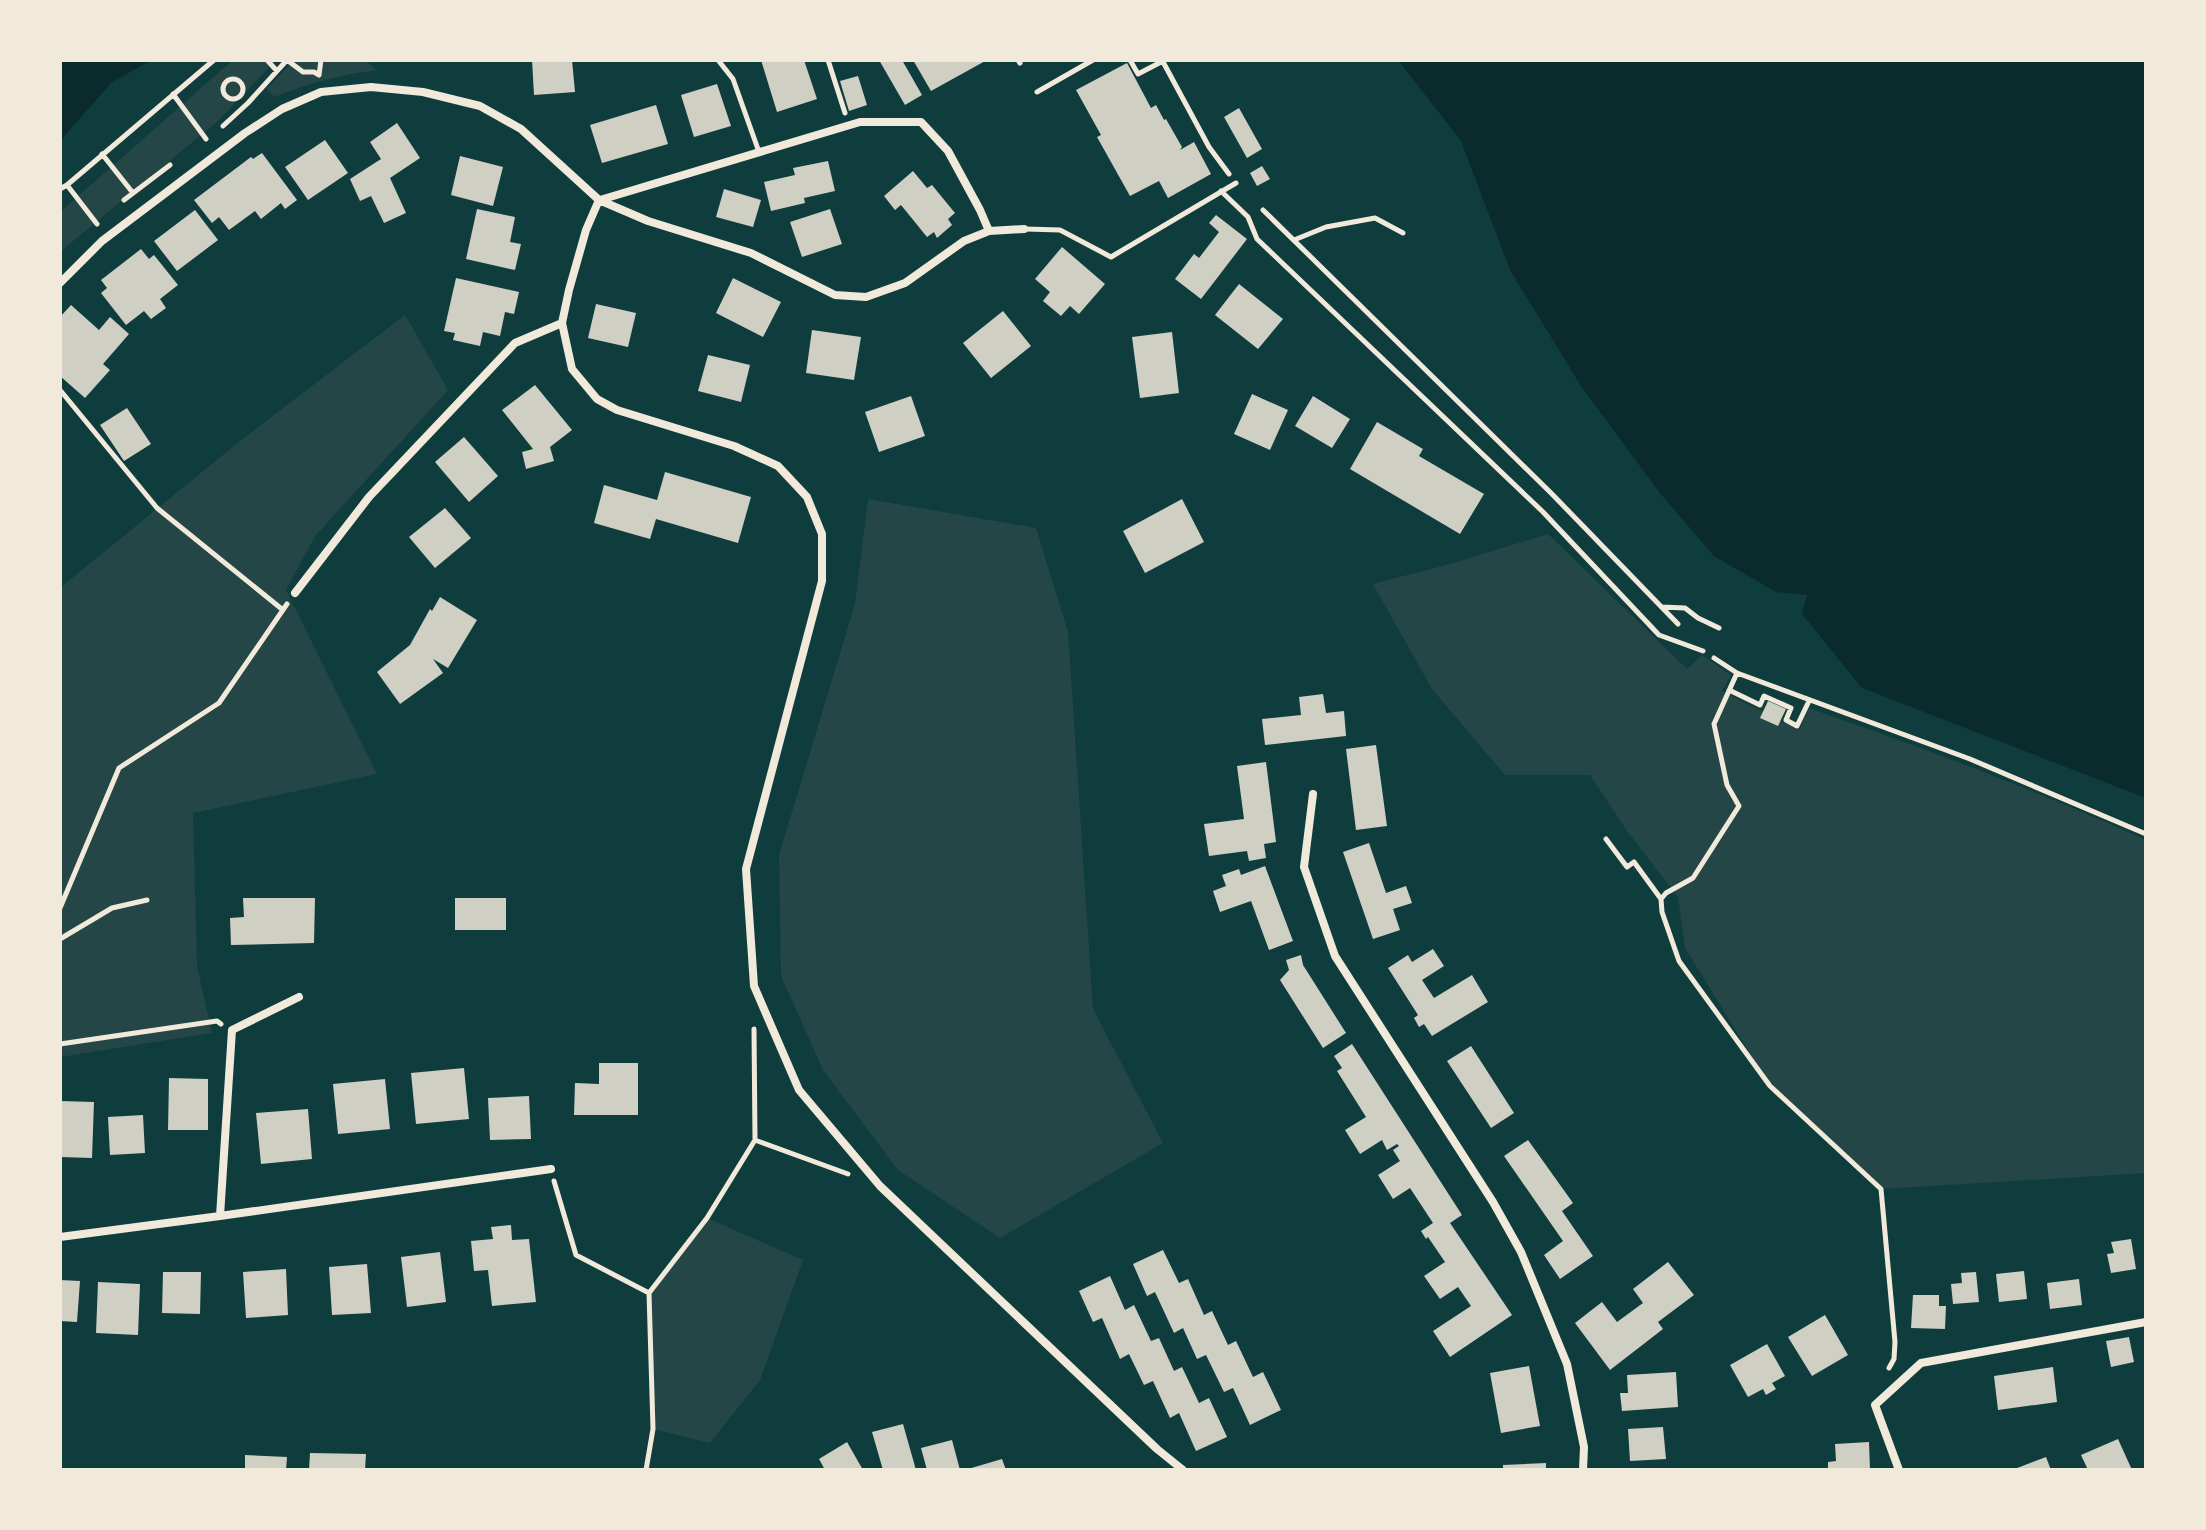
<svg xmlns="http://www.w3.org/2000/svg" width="2206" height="1530" font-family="Cabin,sans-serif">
<rect width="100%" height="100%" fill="#0f3d3e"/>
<path fill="#244646" d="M233 60H276L219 120 60 252V212Z
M294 60H364L377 70C339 75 310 83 274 97L267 89Z
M405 315 448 390 315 536 286 590 377 774 193 813 197 966 212 1033 60 1057V588L240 441Z
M868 499 1036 528 1068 632 1093 1009 1163 1143 1000 1238 898 1170 823 1070 781 976 779 855 855 604Z
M1548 534 1687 669 1702 655 1731 675 1722 691 1799 730 1809 708C1923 748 2036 790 2146 840V1173L1881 1189 1770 1086 1685 948 1678 897 1627 831 1590 775H1505L1432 689 1373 584 1450 564Z
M707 1218 803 1260 760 1380 710 1443 653 1429 649 1293Z"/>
<path fill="#0a2a2b" d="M60 60H152L112 82 60 141Z
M1398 60H2146V798L1862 688 1802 614 1807 595 1776 592 1714 556 1659 492 1581 386 1510 270 1461 141Z"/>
<path fill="#cfcfc3" d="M532 60H572L575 92 534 95Z
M761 60H804L817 99 777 112Z
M879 60H902L922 95 905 105Z
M913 60H987L931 91Z
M1127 63 1151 108 1156 105 1164 120 1166 119 1182 147 1180 150 1194 142 1211 174 1168 198 1159 181 1130 196 1097 137 1101 135 1076 90Z
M858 76 867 105 849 111 840 81Z
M717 84 731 126 694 137 681 95Z
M656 105 668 144 602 163 590 125Z
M1239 108 1262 149 1247 158 1224 117Z
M397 123 420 158 390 178 406 213 384 223 371 196 360 201 350 179 381 159 370 142Z
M325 140 348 173 308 200 285 167Z
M262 153 297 200 285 209 281 203 261 219 255 211 229 230 219 217 212 223 194 200 251 157 253 159Z
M460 156 503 167 493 206 451 195Z
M828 161 835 191 804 198 805 203 771 211 764 182 795 175 793 168Z
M1262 166 1270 179 1257 186 1250 173Z
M913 171 927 188 932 185 955 213 948 219 952 225 937 238 934 232 927 237 901 205 895 210 884 196Z
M724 189 761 200 753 227 716 217Z
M477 209 515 217 510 242 521 244 515 270 466 259Z
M830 209 842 244 802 257 790 222Z
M195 210 218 240 177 271 154 241Z
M1216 215 1247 239 1201 299 1175 279 1194 254 1199 258 1219 232 1209 223Z
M1062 247 1105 284 1079 314 1070 306 1061 316 1043 301 1050 292 1035 279Z
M141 249 149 259 154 255 178 285 160 299 166 308 151 319 144 311 126 325 101 293 107 288 101 280Z
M456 278 519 292 514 314 505 312 500 336 483 332 480 346 453 340 455 333 444 331Z
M733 278 781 302 763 337 716 313Z
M1239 284 1283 319 1258 349 1215 315Z
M596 304 636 313 628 347 588 338Z
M71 305 99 330 110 317 129 334 103 364 110 370 85 398 60 376V317Z
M1003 311 1031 346 991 378 963 343Z
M812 330 861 337 854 380 806 373Z
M1172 332 1179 393 1140 398 1132 337Z
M708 355 750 365 741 402 698 391Z
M535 385 572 430 550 447 554 461 526 469 522 452 533 449 502 410Z
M1252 394 1288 410 1270 450 1234 434Z
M911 396 925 436 879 452 865 412Z
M1313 396 1350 419 1332 448 1295 426Z
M127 408 151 444 124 461 100 425Z
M1377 422 1423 449 1419 456 1484 494 1460 534 1350 469Z
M464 437 498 476 469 502 435 462Z
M665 472 751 497 738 543 656 519 650 539 594 523 604 485 657 500Z
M1182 499 1204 542 1145 573 1123 531Z
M445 508 471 538 435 568 409 537Z
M440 597 477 620 448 668 433 659 443 673 400 704 377 672 410 645 430 609 432 611Z
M1323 694 1326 713 1344 711 1346 736 1265 745 1262 719 1301 715 1299 697Z
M1768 701 1786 709 1778 726 1760 718Z
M1376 745 1387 826 1356 830 1346 749Z
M1266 762 1276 842 1264 844 1266 858 1249 861 1247 851 1209 856 1204 824 1244 819 1237 766Z
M1369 843 1386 893 1406 886 1412 903 1393 909 1400 930 1373 939 1343 852Z
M1265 866 1293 941 1269 950 1251 901 1220 912 1213 891 1226 886 1222 875 1239 869 1241 875Z
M243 898H315L314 943 231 945 230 918 244 917Z
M455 898H506V930H455Z
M1433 949 1444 966 1422 980 1434 998 1472 975 1488 1002 1432 1036 1424 1024 1419 1027 1414 1018 1418 1015 1388 968 1408 955 1412 962Z
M1301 955 1303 965 1346 1033 1323 1048 1280 980 1289 970 1286 960Z
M1352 1044 1462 1215 1450 1223 1512 1315 1450 1357 1433 1331 1471 1306 1458 1287 1440 1299 1424 1276 1445 1262 1428 1237 1426 1239 1421 1231 1433 1223 1410 1188 1393 1199 1378 1175 1400 1161 1393 1150 1399 1146 1397 1144 1387 1150 1382 1140 1360 1154 1345 1130 1366 1117 1337 1071 1342 1068 1334 1056Z
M1471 1046 1514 1113 1491 1128 1447 1061Z
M599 1063H638V1115H574L575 1083 599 1084Z
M464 1068 469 1119 416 1124 411 1073Z
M169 1078 208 1079V1130H168Z
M385 1079 390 1129 338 1134 333 1084Z
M529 1096 531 1139 490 1140 488 1098Z
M60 1101 94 1102 92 1158 60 1157Z
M308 1109 312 1159 261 1164 256 1113Z
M143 1115 145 1153 110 1155 108 1117Z
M1528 1140 1573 1203 1562 1211 1593 1256 1560 1279 1544 1255 1563 1241 1504 1156Z
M511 1225 512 1240 529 1239 536 1302 492 1306 488 1270 474 1271 471 1241 493 1239 491 1227Z
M2131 1239 2136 1269 2111 1273 2107 1254 2114 1253 2111 1242Z
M1163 1250 1179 1283 1188 1279 1204 1315 1212 1311 1228 1345 1236 1341 1253 1377 1263 1372 1281 1410 1250 1425 1233 1388 1224 1392 1206 1355 1197 1359 1183 1328 1174 1333 1155 1292 1147 1296 1133 1264Z
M440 1252 446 1302 407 1307 401 1257Z
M1668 1262 1694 1295 1658 1322 1663 1329 1610 1370 1575 1323 1602 1302 1617 1322 1643 1303 1633 1289Z
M367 1264 371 1313 332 1315 329 1267Z
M286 1269 288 1315 246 1318 243 1272Z
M2024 1271 2027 1299 1999 1302 1996 1274Z
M163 1272H201L200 1314 162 1313Z
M1976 1272 1979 1302 1953 1304 1951 1284 1962 1283 1961 1273Z
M1110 1276 1125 1310 1134 1305 1151 1341 1159 1338 1174 1371 1182 1367 1199 1403 1209 1398 1227 1437 1196 1451 1179 1413 1170 1418 1153 1381 1144 1385 1129 1354 1120 1359 1102 1318 1093 1322 1079 1291Z
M2079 1279 2082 1305 2050 1309 2047 1283Z
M60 1280 80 1281 77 1322 60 1321Z
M98 1282 140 1284 138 1335 96 1333Z
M1913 1295H1939V1306H1946L1945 1329 1911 1328Z
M1825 1315 1848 1355 1812 1376 1788 1337Z
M2129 1337 2134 1362 2111 1367 2106 1341Z
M1767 1344 1785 1376 1772 1383 1776 1389 1766 1395 1763 1389 1748 1397 1730 1365Z
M1529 1366 1540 1426 1501 1433 1490 1373Z
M2053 1367 2057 1402 1998 1410 1994 1376Z
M1676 1372 1678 1407 1622 1411 1620 1393H1628L1627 1375Z
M903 1424 916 1470H883L872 1432Z
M1663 1427 1666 1459 1630 1461 1628 1429Z
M2118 1439 2132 1470H2088L2081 1455Z
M952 1440 960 1470H927L921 1448Z
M847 1442 863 1470H825L819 1459Z
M1869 1442 1870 1470H1828V1462L1836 1461 1835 1444Z
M310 1453 366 1454 365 1470H309Z
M245 1455 287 1457 286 1470H245Z
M2046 1457 2051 1470H2012Z
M1002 1459 1006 1470H968V1469Z
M1546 1463V1470H1503V1465Z"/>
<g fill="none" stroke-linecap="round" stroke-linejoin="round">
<path stroke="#f1e9da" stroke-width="5" d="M267 60 277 71
M287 60 303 72H314L319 75
M828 60 845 113
M1018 60 1020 63
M1130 60 1138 74 1163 61
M1162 60 1209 147 1229 174
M319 75 321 60
M223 89a10 10 0 1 1 20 0a10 10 0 1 1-20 0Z
M1037 92 1093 60
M173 94 206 139
M223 126 248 103 287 60
M102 154 133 193
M60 189 67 185
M124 200 170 165
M1263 210 1551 493 1678 624
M97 224 67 185 214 60
M1294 240 1326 227 1375 218 1403 233
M60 390 157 508 283 610
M1662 607 1685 608 1698 618 1719 628
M1714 658 1737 673 1970 759 2146 834
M1737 673 1714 724 1727 785 1739 806 1693 878 1666 893 1661 899 1662 912 1679 961 1770 1086 1881 1189 1895 1342 1894 1359 1889 1368
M1729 690 1760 705 1764 696 1791 708 1786 720 1797 726 1809 701
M1606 839 1627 867 1634 862 1661 899
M60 908 119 768 219 703 287 604
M60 939 112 908 147 900
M754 1029 755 1140
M60 1044 217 1021 221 1024
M554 1181 576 1255 649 1293
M646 1470 653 1429 649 1293 707 1218 755 1140 848 1174"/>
<path stroke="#f1e9da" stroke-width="5" d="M718 60 733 79 759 152
M1221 191 1248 217 1257 239 1543 512 1659 635 1703 651
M1025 229 1060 230 1111 257 1236 183"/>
<path stroke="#f1e9da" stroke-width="8" d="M599 200 586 230 569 290 562 323 572 369 597 399 617 410 734 446 778 466 807 497 822 534V581L746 869 754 986 799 1090 880 1186 1157 1449 1183 1470
M600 200 860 122H921L948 151 980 210 989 231
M60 283 102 241 245 133 282 109 321 92 371 87 423 92 480 106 521 129 599 200 648 221 751 253 835 295 866 297 905 283 964 241 989 231 1024 229
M295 593 369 497 515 343 562 323
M1313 794 1304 867 1335 956 1493 1202 1521 1252 1567 1364 1584 1447 1583 1470
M220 1216 232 1030 299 997
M60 1237 220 1216 551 1169
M1899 1470 1875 1405 1921 1363 2146 1322"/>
</g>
<rect width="2206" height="1530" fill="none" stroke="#f1e9da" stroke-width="124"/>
</svg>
